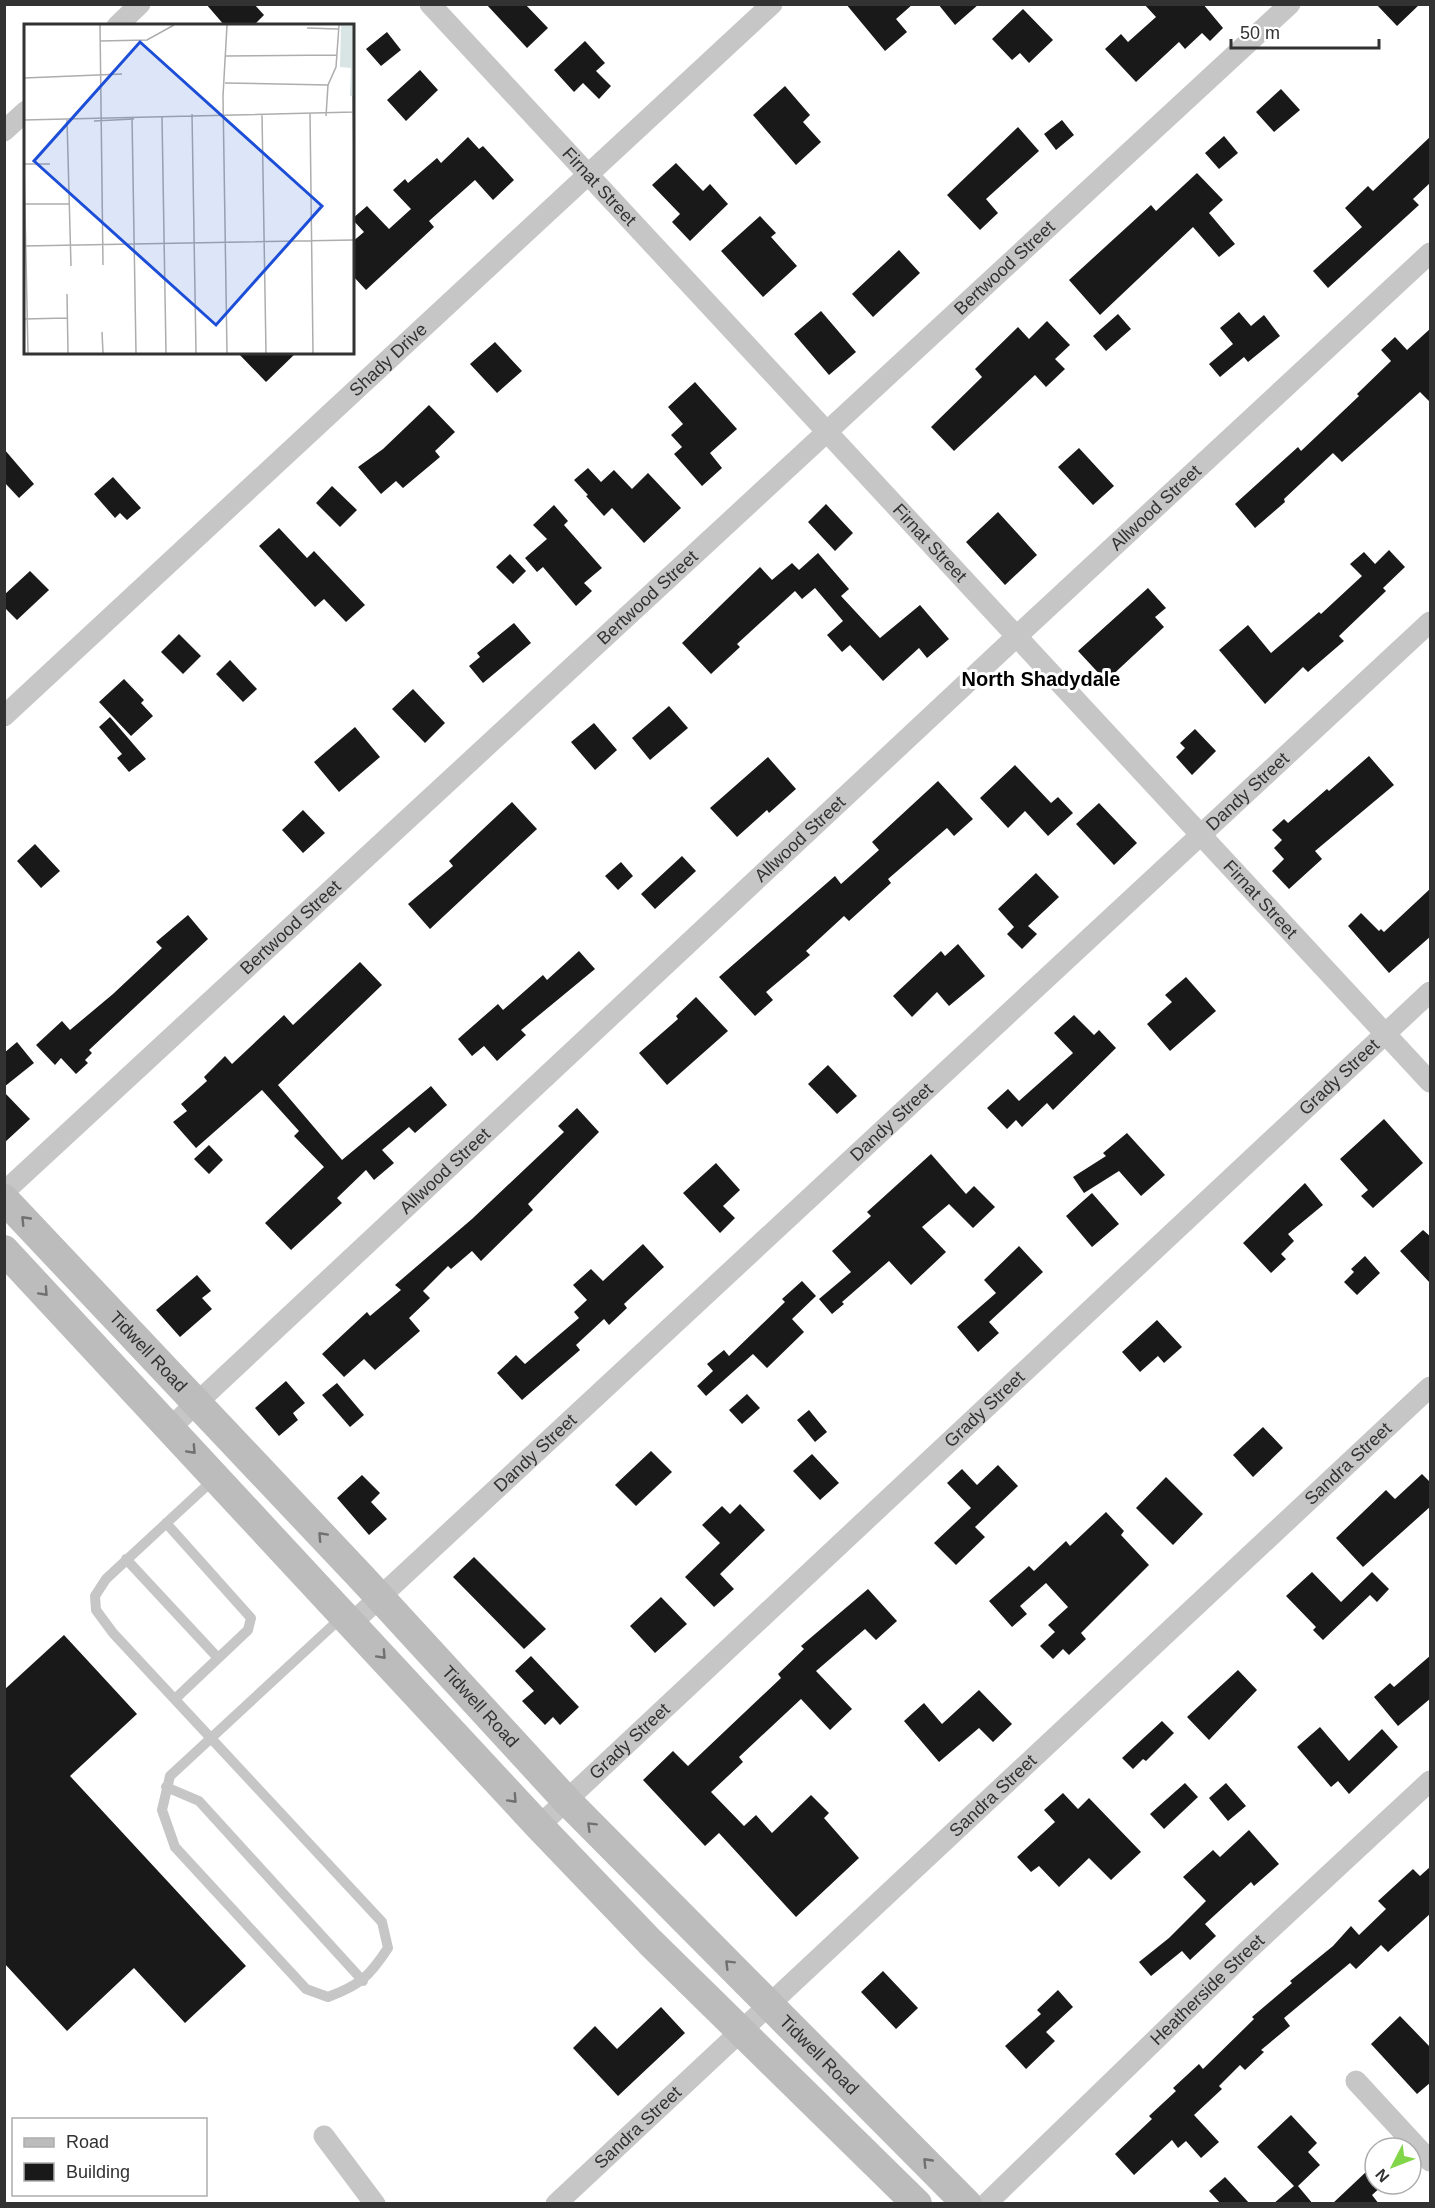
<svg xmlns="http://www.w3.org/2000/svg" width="1435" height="2208" font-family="Arial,sans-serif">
<rect width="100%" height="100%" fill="#fff"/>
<path fill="#191919" d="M206 4H254L264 15 253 26H225Z
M486 4H525L548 28 527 48Z
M846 4H913L896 19 907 32 885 51Z
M938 4H979L955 25Z
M1144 4H1203L1223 28 1210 41 1202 33 1185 49 1179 42 1136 82 1105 49 1121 34 1128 42 1156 17Z
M1376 4H1420L1397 26Z
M1023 9 1053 40 1029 63 1020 53 1012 60 992 39Z
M387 32 401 50 381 66 366 49Z
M585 41 605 63 596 71 611 86 599 99 583 83 574 92 554 70Z
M420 70 438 90 406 121 387 100Z
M785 86 810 115 803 122 821 142 796 165 753 115Z
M1281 89 1300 110 1274 132 1256 112Z
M1062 120 1074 135 1056 150 1044 134Z
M1018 127 1039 151 986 199 998 213 980 230 947 195Z
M1224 136 1238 153 1219 169 1205 153Z
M1431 136V182L1413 199 1419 205 1328 288 1313 271 1362 227 1345 208 1368 186 1373 191Z
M468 137 479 149 483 146 514 180 493 200 475 180 429 221 434 227 366 290 352 275V242L364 232 352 219 367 206 389 229 411 209 393 190 405 179 408 183 437 158 441 163Z
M676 163 703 191 710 184 728 204 690 241 672 222 680 214 652 185Z
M1197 173 1223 200 1209 213 1235 244 1219 257 1193 227 1100 315 1069 280 1151 205 1156 211Z
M760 216 776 233 771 237 797 266 763 297 721 251Z
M899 250 920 273 873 317 852 294Z
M821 311 856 352 829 375 794 334Z
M1239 312 1251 326 1264 315 1280 336 1248 362 1244 357 1220 377 1209 364 1233 344 1220 328Z
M1118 314 1131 329 1106 351 1093 336Z
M1047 321 1070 345 1055 359 1065 369 1046 387 1035 375 954 451 931 427 982 377 975 369 1018 327 1029 339Z
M1431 328V403L1420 392 1342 462 1333 453 1284 499 1285 502 1255 528 1235 504 1298 447 1301 451 1359 396 1357 394 1391 361 1381 350 1395 337 1407 350Z
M495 342 522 371 497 393 470 364Z
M237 352H297L266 382Z
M695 382 737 429 710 453 722 468 702 486 674 454 682 447 671 435 683 424 668 407Z
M429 405 455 432 435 451 440 457 403 488 396 481 381 494 358 467 383 449Z
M1079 448 1114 486 1093 505 1058 467Z
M4 449 34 484 19 498 4 482Z
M588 468 601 482 614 470 632 489 648 473 681 508 644 543 612 508 604 516 586 496 588 495 574 480Z
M113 477 141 508 127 520 120 513 115 518 94 494Z
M332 486 357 510 340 527 316 503Z
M826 504 853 533 835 551 808 522Z
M554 505 568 521 564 525 602 568 584 583 592 591 576 606 543 567 537 572 525 558 547 539 533 525Z
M998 512 1037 555 1005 585 966 542Z
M279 528 307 558 314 551 365 605 346 622 324 599 315 607 259 546Z
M1389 550 1405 567 1383 588 1386 591 1339 636 1344 641 1308 672 1303 667 1265 704 1219 650 1248 625 1271 653 1319 612 1321 614 1362 576 1350 564 1364 552 1375 564Z
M818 553 849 589 841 596 880 638 920 605 949 639 927 658 919 648 883 681 850 645 842 652 827 635 843 621 815 588 802 599 795 591 737 644 740 647 711 674 682 643 760 567 772 580 792 563 799 570Z
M510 554 526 571 513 584 496 567Z
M30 571 49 590 17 620 4 607V595Z
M1148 588 1166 608 1155 617 1164 627 1106 681 1078 651Z
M514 623 531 643 483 683 469 666 480 657 477 653Z
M179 634 201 656 183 674 161 652Z
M230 660 257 689 243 702 216 674Z
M124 679 144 700 141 703 153 716 131 736 99 702Z
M413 689 445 723 425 743 392 709Z
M669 706 688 728 650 760 632 738Z
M110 717 146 759 129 772 117 758 122 754 99 727Z
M594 723 617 750 595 770 571 742Z
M355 727 380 757 339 792 314 762Z
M1195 729 1216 751 1192 775 1176 757 1185 748 1180 743Z
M1369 756 1394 785 1315 851 1322 859 1289 889 1272 871 1284 859 1274 848 1282 840 1272 830 1284 819 1288 823 1327 789 1329 791Z
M768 757 796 789 769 813 767 810 737 837 710 808Z
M1015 765 1051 803 1058 797 1073 813 1048 836 1025 811 1008 828 980 798Z
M938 781 973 819 954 836 947 828 888 879 891 883 849 921 844 916 806 951 810 955 766 992 773 1000 755 1016 719 977 835 876 841 884 879 850 872 842Z
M512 802 537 829 430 929 408 904 453 866 449 861Z
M1099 803 1137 843 1114 865 1076 824Z
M303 810 325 833 303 853 282 830Z
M35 844 60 871 41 888 17 861Z
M682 856 696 871 655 909 641 894Z
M621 862 633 876 618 890 605 876Z
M1036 873 1059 897 1028 926 1037 934 1022 949 1007 934 1014 927 998 909Z
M1431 888V936L1389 973 1348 926 1361 913 1379 931 1381 929 1384 932Z
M188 915 208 939 89 1050 92 1053 85 1060 88 1063 76 1074 61 1058 55 1065 36 1045 62 1021 70 1030 113 994 162 948 156 942Z
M958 944 985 976 949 1006 937 992 912 1017 893 996 941 951 945 956Z
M579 951 595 969 521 1030 526 1035 497 1061 484 1046 472 1056 458 1039 498 1004 503 1010 543 975 547 980Z
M360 962 382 985 278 1085 342 1160 431 1086 447 1105 415 1133 409 1127 382 1150 394 1163 374 1180 366 1170 337 1198 342 1203 291 1250 265 1223 324 1167 294 1136 299 1131 262 1090 196 1148 173 1122 187 1111 181 1104 207 1081 204 1077 225 1056 232 1064 284 1015 293 1025Z
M1186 977 1216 1011 1170 1051 1147 1024 1172 1002 1165 995Z
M696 997 728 1031 667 1085 639 1053 678 1019 676 1016Z
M1074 1015 1094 1035 1099 1030 1116 1048 1053 1110 1047 1103 1022 1127 1016 1120 1007 1129 987 1108 1008 1089 1019 1101 1073 1053 1054 1033Z
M17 1042 34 1063 4 1087V1053Z
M828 1065 857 1096 837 1114 808 1084Z
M4 1092 30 1119 4 1143Z
M577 1108 599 1132 528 1204 533 1210 481 1261 472 1251 451 1269 448 1266 423 1291 430 1298 409 1318 420 1331 375 1370 364 1359 344 1377 322 1354 367 1312 370 1316 401 1290 395 1285 472 1219 564 1132 558 1126Z
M1384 1119 1423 1163 1373 1208 1361 1196 1368 1190 1340 1159Z
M1127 1133 1165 1175 1141 1196 1119 1171 1084 1193 1073 1177 1106 1156 1103 1153Z
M209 1145 223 1160 209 1174 194 1159Z
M931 1154 966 1194 974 1186 995 1207 973 1228 949 1204 922 1227 946 1252 911 1285 889 1261 842 1302 844 1304 832 1314 819 1299 851 1272 832 1251 871 1216 867 1212Z
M716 1163 740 1190 723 1206 735 1218 720 1233 683 1193Z
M1305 1183 1323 1205 1288 1234 1294 1241 1281 1254 1286 1259 1271 1273 1243 1243Z
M1092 1193 1119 1224 1092 1247 1066 1216Z
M1423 1230 1431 1237V1284L1400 1251Z
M643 1244 664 1267 624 1304 627 1308 609 1325 604 1319 576 1345 580 1350 522 1400 497 1373 516 1355 525 1364 579 1318 574 1312 587 1300 573 1285 591 1269 603 1281Z
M1019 1246 1043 1272 989 1322 999 1333 978 1352 957 1327 996 1293 984 1280Z
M1365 1256 1380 1273 1357 1295 1344 1282 1354 1272 1351 1269Z
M197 1275 211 1291 202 1298 212 1309 180 1337 156 1310Z
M802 1281 816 1296 792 1319 804 1332 767 1368 753 1354 706 1396 697 1386 713 1371 707 1364 724 1350 729 1356 785 1302 782 1299Z
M1157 1320 1182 1347 1164 1363 1158 1356 1140 1372 1122 1352Z
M286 1381 305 1403 293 1413 298 1420 279 1436 255 1408Z
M337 1383 364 1415 350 1427 322 1395Z
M747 1394 760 1408 742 1424 729 1410Z
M809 1410 827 1432 815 1442 797 1420Z
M1263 1427 1283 1448 1253 1477 1233 1455Z
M651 1451 672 1472 636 1506 615 1485Z
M812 1454 839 1483 820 1500 793 1471Z
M998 1465 1018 1486 975 1527 985 1537 956 1565 934 1543 971 1508 947 1483 962 1469 977 1485Z
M1422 1474 1431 1483V1506L1363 1567 1336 1538 1386 1490 1395 1499Z
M362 1475 380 1493 371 1502 387 1519 369 1535 337 1498Z
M1166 1477 1203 1514 1173 1545 1136 1508Z
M740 1504 765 1530 720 1574 734 1589 714 1607 685 1577 720 1543 702 1525 722 1506 730 1514Z
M1106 1512 1124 1531 1121 1535 1149 1565 1081 1633 1086 1639 1069 1655 1063 1649 1053 1659 1040 1646 1055 1632 1048 1625 1068 1607 1046 1583 1020 1606 1027 1614 1012 1627 989 1601 1029 1566 1034 1571 1066 1541 1070 1546Z
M474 1557 546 1629 524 1649 453 1577Z
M1312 1572 1341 1602 1372 1572 1389 1589 1377 1602 1370 1595 1323 1640 1313 1630 1316 1627 1286 1596Z
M868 1589 897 1621 876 1640 865 1629 816 1671 852 1709 830 1730 801 1699 739 1757 743 1762 711 1792 744 1826 756 1815 772 1833 811 1795 829 1813 824 1818 859 1858 796 1917 719 1833 705 1846 643 1780 673 1751 688 1766 781 1678 778 1674 804 1649 801 1646Z
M661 1597 687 1624 655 1653 630 1626Z
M64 1635 137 1714 70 1776 246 1966 185 2023 134 1968 67 2031 4 1963V1690Z
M1431 1655V1698L1398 1726 1374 1697 1390 1683 1394 1687Z
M531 1656 579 1707 560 1725 553 1717 545 1725 522 1701 534 1691 515 1671Z
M1238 1670 1257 1690 1209 1740 1187 1717Z
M979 1690 1012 1724 993 1742 979 1728 939 1762 904 1721 924 1703 942 1724Z
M1162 1721 1174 1733 1146 1761 1143 1759 1133 1769 1122 1758Z
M1320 1727 1349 1761 1382 1729 1398 1747 1349 1794 1338 1781 1331 1787 1297 1747Z
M1185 1783 1198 1797 1164 1829 1150 1814Z
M1226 1783 1246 1806 1228 1821 1209 1798Z
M1063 1793 1078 1809 1089 1798 1141 1852 1111 1880 1089 1858 1059 1887 1039 1866 1031 1872 1017 1857 1055 1822 1044 1810Z
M1249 1830 1279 1864 1254 1886 1251 1882 1205 1924 1216 1936 1190 1960 1182 1951 1151 1976 1139 1962 1169 1938 1206 1901 1183 1877 1213 1850 1220 1857Z
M1431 1866V1913L1388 1952 1381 1945 1356 1969 1350 1963 1284 2018 1290 2026 1261 2050 1264 2052 1245 2070 1240 2065 1219 2086 1222 2089 1194 2115 1219 2142 1201 2158 1186 2141 1178 2148 1172 2140 1134 2175 1115 2154 1152 2119 1149 2116 1176 2091 1173 2088 1199 2064 1203 2069 1254 2019 1252 2017 1292 1983 1290 1981 1333 1946 1351 1926 1359 1935 1386 1909 1378 1901 1413 1869 1420 1876Z
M883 1971 918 2008 896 2029 861 1992Z
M1058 1990 1073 2007 1046 2032 1055 2041 1026 2069 1005 2046 1041 2014 1037 2010Z
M661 2007 685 2033 618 2096 573 2048 595 2026 617 2049Z
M1400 2016 1431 2048V2082L1417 2094 1371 2044Z
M1291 2115 1317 2143 1308 2152 1320 2165 1298 2186 1313 2204H1273L1294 2186 1257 2147Z
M1367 2171 1375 2179V2184L1382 2186 1372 2195 1379 2204H1332Z
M1225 2177 1250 2204H1221L1209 2191Z"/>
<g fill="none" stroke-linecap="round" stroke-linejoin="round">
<path stroke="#c6c6c6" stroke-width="10" d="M214 1479 106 1579 95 1596 96 1610 113 1633 382 1922 388 1948C369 1977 360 1985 328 1997L306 1989 175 1847 162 1810 170 1776 343 1616
M166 1523 251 1618 248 1630 175 1699
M126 1559 218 1658
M166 1787 199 1801 363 1981"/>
<g stroke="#c6c6c6" stroke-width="21">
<path id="s1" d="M430 4 1430 1082"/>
<path d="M117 26 140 4"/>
<path d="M4 131 26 111"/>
<path id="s2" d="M4 716 772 4"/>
<path id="s3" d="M4 1192 1290 4"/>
<path id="s4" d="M171 1427 1017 636 1430 253"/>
<path id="s5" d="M352 1623 1430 622"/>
<path id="s6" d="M539 1826 1430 992"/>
<path d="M1356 2081 1430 2161"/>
<path d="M324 2136 375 2204"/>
<path id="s7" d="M556 2204 1430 1387"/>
<path id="s8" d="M986 2204 1246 1952 1430 1781"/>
</g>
<g stroke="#bcbcbc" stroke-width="30">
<path id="s9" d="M4 1199 362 1578 566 1800 967 2204"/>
<path d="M4 1250 539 1826 650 1942 917 2204"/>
</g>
</g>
<defs><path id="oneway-chevron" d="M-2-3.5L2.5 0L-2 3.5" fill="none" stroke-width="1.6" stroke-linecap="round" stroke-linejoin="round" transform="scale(1.5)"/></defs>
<g stroke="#707070">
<use href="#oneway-chevron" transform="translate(25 1220) rotate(-134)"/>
<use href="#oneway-chevron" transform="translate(44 1292) rotate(47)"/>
<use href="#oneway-chevron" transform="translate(192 1450) rotate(47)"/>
<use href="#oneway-chevron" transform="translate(322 1536) rotate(-133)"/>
<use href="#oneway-chevron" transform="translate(382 1655) rotate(47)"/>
<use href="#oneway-chevron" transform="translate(513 1799) rotate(47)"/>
<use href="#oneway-chevron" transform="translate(591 1826) rotate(-135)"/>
<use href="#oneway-chevron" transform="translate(729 1964) rotate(-135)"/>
<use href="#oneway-chevron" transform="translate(927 2162) rotate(-134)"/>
</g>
<g text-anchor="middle" stroke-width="6" stroke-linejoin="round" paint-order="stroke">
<g font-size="18" fill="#323232" stroke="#fff">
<text dy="6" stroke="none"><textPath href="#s1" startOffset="249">Firnat Street</textPath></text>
<text dy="6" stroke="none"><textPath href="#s3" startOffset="1362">Bertwood Street</textPath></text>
<text dy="6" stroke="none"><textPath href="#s2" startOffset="524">Shady Drive</textPath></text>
<text dy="6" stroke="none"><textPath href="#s4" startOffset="1347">Allwood Street</textPath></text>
<text dy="6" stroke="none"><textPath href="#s1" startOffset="735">Firnat Street</textPath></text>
<text dy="6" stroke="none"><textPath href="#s3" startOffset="876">Bertwood Street</textPath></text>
<text dy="6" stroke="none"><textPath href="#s5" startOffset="1222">Dandy Street</textPath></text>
<text dy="6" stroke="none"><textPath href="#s4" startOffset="861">Allwood Street</textPath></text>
<text dy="6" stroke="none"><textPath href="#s1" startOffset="1221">Firnat Street</textPath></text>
<text dy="6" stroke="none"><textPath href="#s3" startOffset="390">Bertwood Street</textPath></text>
<text dy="6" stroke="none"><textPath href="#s6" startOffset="1096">Grady Street</textPath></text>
<text dy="6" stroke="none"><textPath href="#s5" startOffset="736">Dandy Street</textPath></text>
<text dy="6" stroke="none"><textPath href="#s4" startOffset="375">Allwood Street</textPath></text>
<text dy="6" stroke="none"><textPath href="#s9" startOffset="210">Tidwell Road</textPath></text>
<text dy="6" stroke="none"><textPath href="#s6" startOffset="610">Grady Street</textPath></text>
<text dy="6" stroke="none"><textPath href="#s5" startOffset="250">Dandy Street</textPath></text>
<text dy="6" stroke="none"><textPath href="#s7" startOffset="1084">Sandra Street</textPath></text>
<text dy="6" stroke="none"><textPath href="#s9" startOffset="696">Tidwell Road</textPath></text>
<text dy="6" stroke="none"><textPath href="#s6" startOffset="124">Grady Street</textPath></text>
<text dy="6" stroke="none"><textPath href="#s7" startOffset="598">Sandra Street</textPath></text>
<text dy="6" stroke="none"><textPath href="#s8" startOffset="308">Heatherside Street</textPath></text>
<text dy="6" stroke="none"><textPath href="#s9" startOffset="1182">Tidwell Road</textPath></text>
<text dy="6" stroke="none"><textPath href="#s7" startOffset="112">Sandra Street</textPath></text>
</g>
<g font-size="20" font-weight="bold" fill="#000" stroke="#fff">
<text x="1041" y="686">North Shadydale</text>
</g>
</g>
<g transform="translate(24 24)">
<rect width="330" height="330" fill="#fff"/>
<path d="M317 1H330V72H326L327 44 316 43Z" fill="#d9e4e5"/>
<path fill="none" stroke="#adadad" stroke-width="1.5" d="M76 1 79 241M283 4 314 5M76 17 123 16 150 1M201 32 313 31M0 54 98 50M201 59 304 61M329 72 330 136M286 89 289 329M168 90 172 329M238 90 242 329M302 92 304 61 312 43 315 1M108 93 112 329M138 93 142 329M0 96 330 88M43 96 47 242M70 97 110 95M0 139 4 329M0 140H26M1 180H46M0 222 330 216M43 270 44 329M0 295 43 294M78 308 79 329M203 329 199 72 203 1"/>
<path fill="#1d4ed8" fill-opacity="0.15" stroke="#1d4ed8" stroke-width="3" d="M116 18 298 182 192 301 10 137Z"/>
<rect width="330" height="330" fill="none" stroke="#323232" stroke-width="3"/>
</g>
<rect width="1435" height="2208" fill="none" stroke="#323232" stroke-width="12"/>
<rect x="12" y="2118" width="195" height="78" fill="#ffffff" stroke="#adadad" stroke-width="1.5"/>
<rect x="24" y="2138" width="30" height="9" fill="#bcbcbc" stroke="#adadad" stroke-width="1.5"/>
<text x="66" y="2148" font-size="18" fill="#323232">Road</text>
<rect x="24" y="2163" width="30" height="18" fill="#191919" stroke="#adadad" stroke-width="1.5"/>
<text x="66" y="2178" font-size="18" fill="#323232">Building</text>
<g transform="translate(1393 2166) rotate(228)"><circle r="28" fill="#ffffff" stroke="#adadad" stroke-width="1.5"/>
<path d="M0-4.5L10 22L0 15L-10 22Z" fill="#81d549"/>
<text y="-9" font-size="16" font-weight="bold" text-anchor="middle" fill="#323232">N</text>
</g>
<path d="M1231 39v9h148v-9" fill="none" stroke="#323232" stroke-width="3"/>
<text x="1240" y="39" font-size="18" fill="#323232" stroke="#ffffff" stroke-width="4.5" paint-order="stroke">50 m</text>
</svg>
